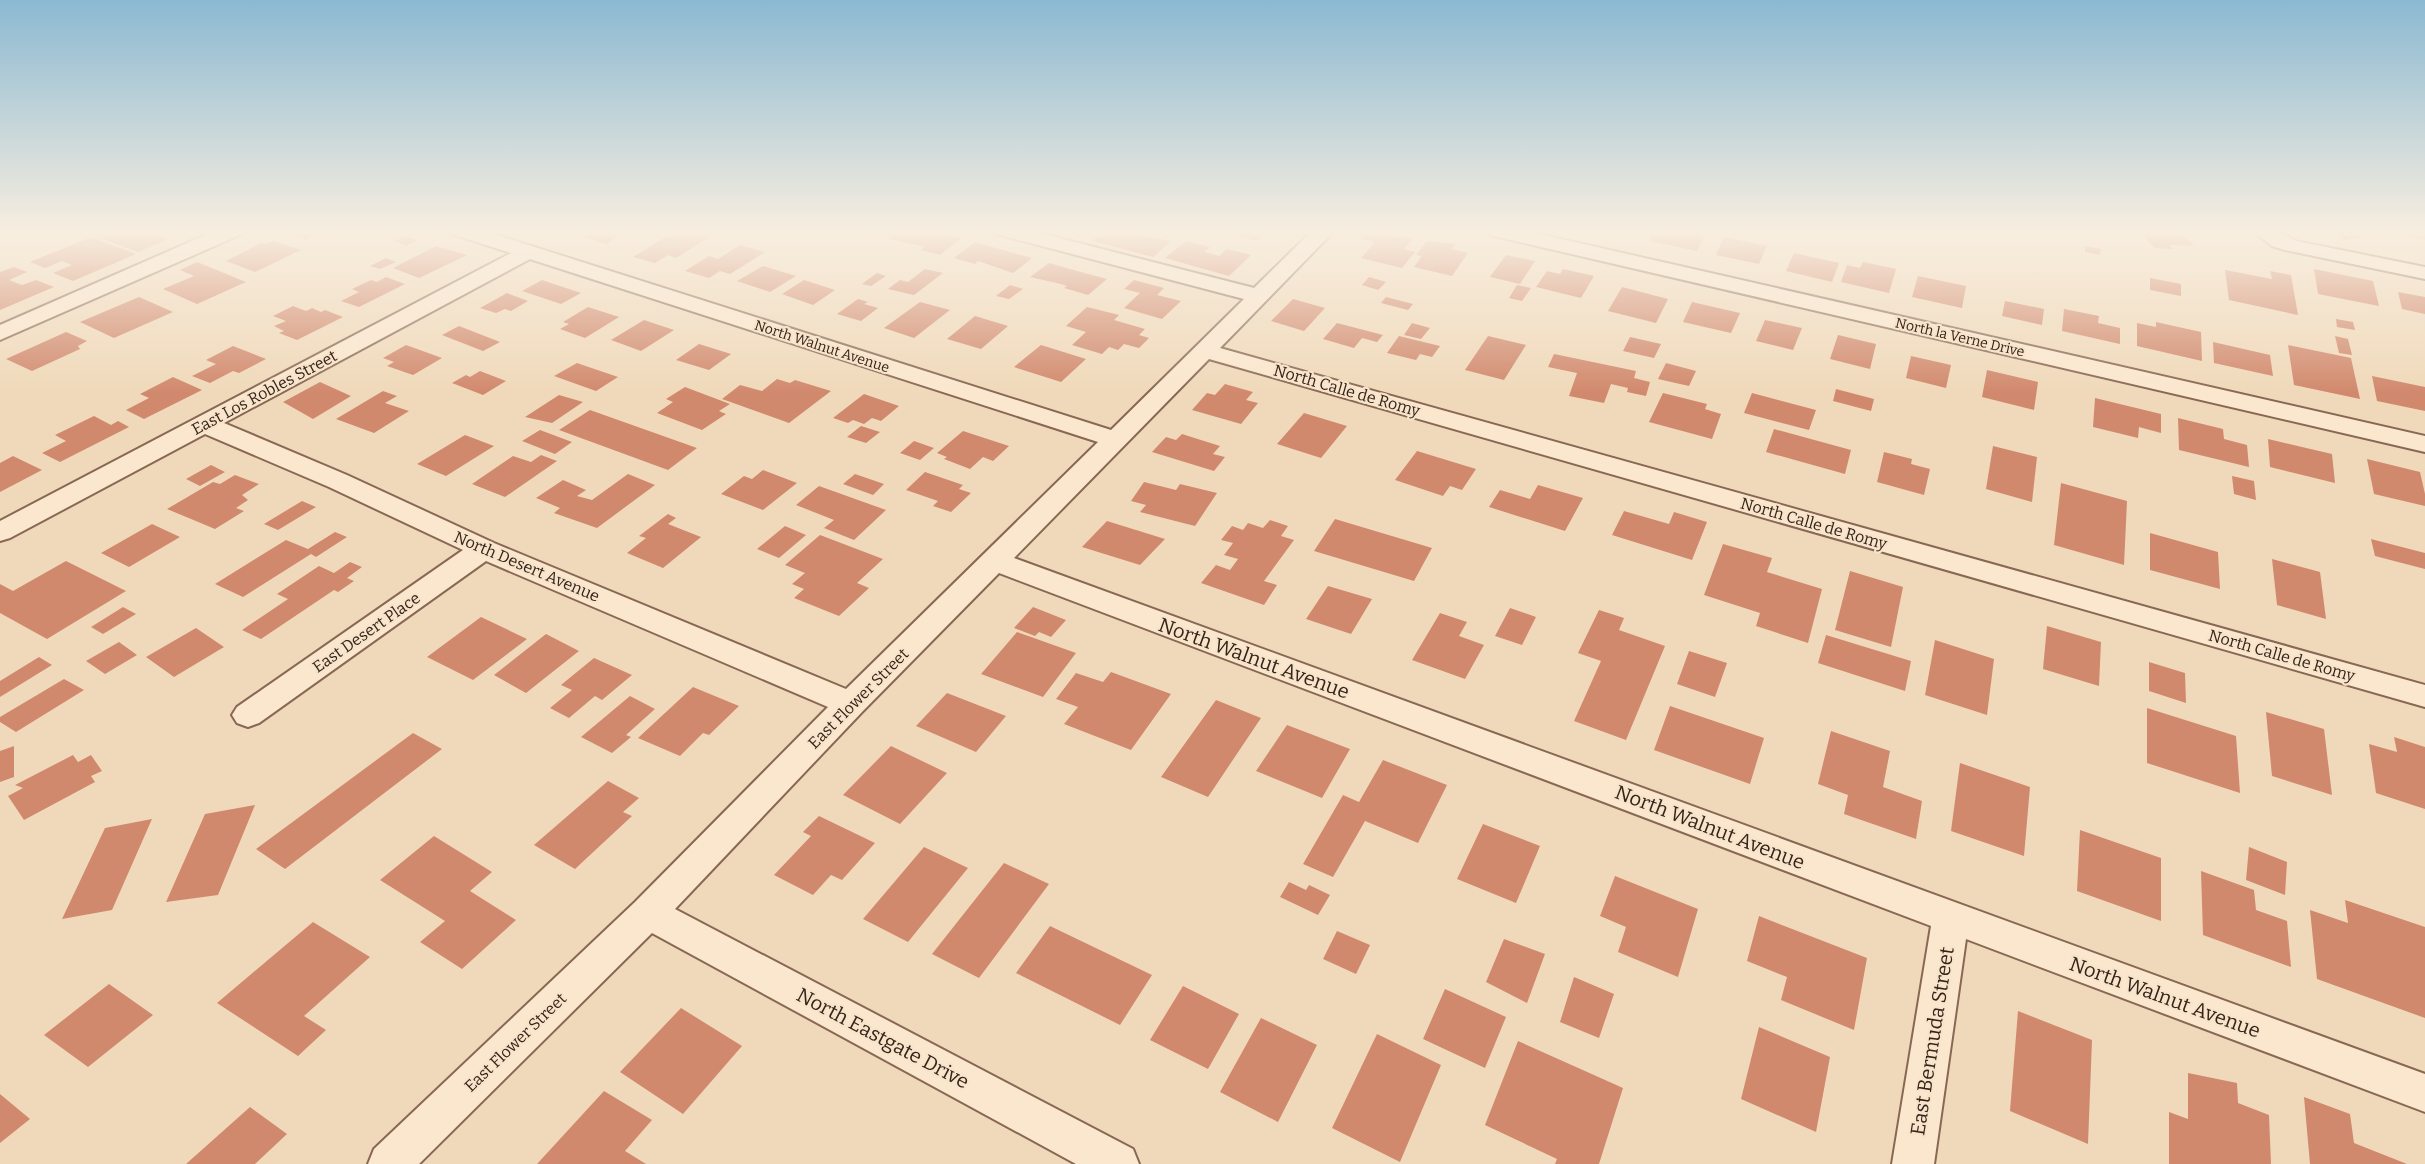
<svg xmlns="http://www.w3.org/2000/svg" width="2425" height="1164" font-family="Bitter,serif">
<rect width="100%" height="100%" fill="#f0d9ba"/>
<path fill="#d1896d" d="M103 230H177L162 237 168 239 138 252 92 235Z
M295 230H338L325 237 317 234 306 239 289 233Z
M597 230H630L606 244 585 237Z
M677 230H707L716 233 676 258 668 255 655 263 633 257Z
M855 230H884L875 236Z
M900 230H930L962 238 940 255 921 250 925 247 917 245 887 239Z
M1058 230H1089L1080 237Z
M1105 230H1131L1134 231 1132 233 1171 241 1153 257 1092 241Z
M1216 230H1259L1267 232 1257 241Z
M1368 230 1413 239 1404 249 1415 252 1402 268 1361 258 1375 242 1360 239Z
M1655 230H1694L1706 233 1697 251 1649 241Z
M2137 230H2178L2194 246 2169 245 2173 249 2155 248Z
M2326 230H2392V232L2345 240Z
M2407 230H2425V240L2410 237Z
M406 236 418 240 406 246 394 241Z
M91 237 136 254 73 281 53 273 72 265 62 261 45 268 30 262Z
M1724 237 1767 246 1759 264 1716 255Z
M274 241 301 250 255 272 226 261 261 243 265 244Z
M1186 241 1210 247 1204 252 1219 256 1227 249 1251 255 1229 276 1165 258Z
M1427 241 1456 244 1452 249 1468 253 1452 276 1414 267 1422 256 1416 255Z
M975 242 1003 250 1032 258 1013 273 978 261 975 264 954 258Z
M740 245 765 252 730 274 720 271 709 278 685 271 709 256 718 259Z
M436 246 467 255 419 278 393 268Z
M2085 246 2101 249 2100 255 2085 252Z
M1794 253 1839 263 1832 282 1786 271Z
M1506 255 1535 261 1520 284 1490 277Z
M386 258 396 262 380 269 370 266Z
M197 262 246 282 197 304 163 289 194 276 180 270Z
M1863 262 1896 269 1889 293 1841 282 1847 265 1860 268Z
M1049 263 1077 271 1107 279 1088 295 1064 288 1067 286 1061 284 1030 277Z
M763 266 796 276 770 292 737 281Z
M14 267 27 272 9 280 22 285 36 280 54 287 0 310V272Z
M925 269 943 273 914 295 888 289 900 280 908 282Z
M1563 269 1594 276 1581 298 1536 287 1547 271 1560 274Z
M2314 269 2373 281 2379 306 2318 294Z
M2225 270 2272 279 2270 271 2291 275 2298 315 2229 300Z
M877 273 886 276 871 286 862 284Z
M1918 276 1966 286 1962 308 1912 297Z
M386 277 405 284 359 307 341 301 359 292 352 289 371 280 377 282Z
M1369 277 1386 282 1378 290 1362 285Z
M2150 278 2181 284V296L2150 290Z
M542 280 581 293 561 304 522 291Z
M804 280 835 290 813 305 782 294Z
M1134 280 1164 288 1157 295 1181 301 1162 319 1124 308 1140 293 1124 289Z
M1010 285 1023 289 1009 299 996 296Z
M1517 285 1531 288 1522 301 1509 298Z
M1622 287 1668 299 1656 323 1608 311Z
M2398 292 2425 297V314L2402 309Z
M507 293 528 301 511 311 505 309 496 313 480 308Z
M139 297 173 312 114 338 80 322Z
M1386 297 1413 304 1408 310 1381 303Z
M858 299 868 302 864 304 878 308 861 321 837 314Z
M1293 299 1325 308 1304 331 1271 321Z
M2005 301 2044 309 2042 325 2002 316Z
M920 302 950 310 914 338 884 328Z
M1692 302 1740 313 1731 333 1683 322Z
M293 306 306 311 312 308 321 312 325 310 343 317 297 340 279 333 284 331 274 326 286 321 273 316Z
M588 307 619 317 585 338 560 329 569 324 563 322Z
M1087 307 1119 315 1114 320 1145 329 1139 335 1149 338 1139 348 1124 344 1118 350 1109 347 1102 354 1072 345 1086 332 1066 326Z
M2064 309 2099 316 2098 323 2120 328V344L2062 331Z
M975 316 1008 326 981 349 947 339Z
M2336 319 2353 322 2355 330 2337 327Z
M644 320 674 330 641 351 611 340Z
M1765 320 1802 328 1793 350 1756 341Z
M2156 322 2201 332 2202 361 2137 346V323L2156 327Z
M1337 323 1383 335 1377 342 1362 338 1354 348 1323 339Z
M1412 323 1430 328 1421 339 1404 335Z
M459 326 500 342 483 351 442 335Z
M66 332 87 341 78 346 80 349 32 371 6 359Z
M1838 335 1876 344 1870 369 1830 359Z
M1399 336 1440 346 1432 357 1420 354 1416 360 1387 353Z
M1488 336 1526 345 1504 380 1465 370Z
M2335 336 2348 339 2352 355 2339 353Z
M1630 337 1661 344 1654 358 1623 351Z
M2213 342 2270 355 2273 376 2214 363Z
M699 344 731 354 709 370 676 360Z
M406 345 442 358 413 375 387 366 394 362 383 358Z
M1041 345 1086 359 1061 382 1014 367Z
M2288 345 2351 358 2360 399 2294 385Z
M233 346 266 359 239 373 233 371 210 383 192 376 216 364 206 360Z
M1554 354 1636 371 1634 378 1650 382 1646 396 1627 392 1628 388 1611 384 1604 403 1569 396 1577 373 1548 367Z
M1911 356 1951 365 1946 388 1906 378Z
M577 363 618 377 596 391 554 376Z
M1666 363 1696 371 1689 386 1658 379Z
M1987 370 2038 382 2034 410 1982 397Z
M480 371 506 381 483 395 452 383 466 375 470 377Z
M2372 376 2425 387V411L2377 401Z
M173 377 202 390 144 419 126 410 149 398 140 394Z
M777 379 790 383 795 380 831 391 789 423 722 399 740 385 762 391Z
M320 382 351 396 313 419 283 402Z
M1225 384 1253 392 1246 400 1258 403 1241 424 1192 410 1207 393 1215 395Z
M685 387 730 404 719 411 726 414 702 430 657 413 673 402 666 399Z
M1836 389 1874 399 1871 411 1833 401Z
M383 391 397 396 385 403 409 411 374 433 336 419Z
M1663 393 1707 404 1705 409 1721 414 1712 439 1649 422Z
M1752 393 1816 410 1809 430 1744 413Z
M864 394 899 406 881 421 872 418 864 424 853 420 848 423 833 418Z
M559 395 583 402 552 423 525 417Z
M2095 398 2161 414V433L2139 427 2138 438 2093 427Z
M590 410 697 448 668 470 559 430Z
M1304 413 1347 426 1321 458 1277 444Z
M94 416 111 425 118 421 129 427 60 462 42 453 66 441 55 435Z
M2178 418 2223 429 2224 439 2247 445 2249 467 2179 450Z
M861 426 880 432 866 443 847 437Z
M1774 429 1851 450 1845 474 1766 452Z
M540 430 572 442 555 454 522 441Z
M963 431 1009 446 993 461 983 457 970 469 944 459 947 457 937 453Z
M1182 434 1220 446 1213 454 1225 457 1214 471 1152 452 1166 437 1176 440Z
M465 435 494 446 446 476 417 464Z
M2268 439 2332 454 2335 483 2270 467Z
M914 441 934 448 920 460 900 453Z
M1993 446 2037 457 2032 502 1986 489Z
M1417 451 1476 469 1462 490 1450 486 1443 496 1395 480Z
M1884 452 1912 459 1911 464 1930 469 1924 495 1877 482Z
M541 455 557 461 505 497 472 484 513 456 531 462Z
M13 456 42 470 0 492V463Z
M2367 459 2420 472 2425 494V506L2374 494Z
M211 465 225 472 200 486 186 479Z
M763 470 797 483 763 510 721 494 744 476 752 479Z
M925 472 963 485 959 489 971 493 951 512 933 506 938 501 906 490Z
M628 474 655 485 597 528 554 513 560 508 536 498 563 480 586 490 577 496 592 500Z
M855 474 884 484 873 495 843 484Z
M235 475 259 484 242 495 248 500 236 508 244 511 215 529 167 509 213 482 220 484Z
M2232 476 2254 481 2256 500 2234 494Z
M1144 482 1176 490 1180 484 1217 493 1195 526 1140 512 1146 505 1131 501Z
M2061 483 2127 501 2124 565 2054 545Z
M1538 485 1583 498 1565 531 1489 507 1500 490 1530 499Z
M819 486 886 510 854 540 824 528 834 520 796 505Z
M302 501 316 507 278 530 264 524Z
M1624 511 1669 524 1674 512 1707 522 1692 560 1612 535Z
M668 514 676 518 668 524 701 537 663 568 627 553 646 538 639 536Z
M1335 519 1432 548 1414 581 1314 551Z
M1270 520 1288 526 1281 536 1294 540 1264 581 1277 585 1264 605 1201 583 1216 565 1230 570 1238 559 1224 555 1233 543 1221 540 1232 526 1243 530 1248 523 1263 528Z
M1107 521 1165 539 1140 565 1082 547Z
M152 524 180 537 129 567 101 553Z
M785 526 806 535 779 558 757 549Z
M335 532 347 537 316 557 311 554 243 597 215 584 286 540 308 549Z
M2150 533 2218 552 2220 589 2150 570Z
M820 535 883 559 857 583 869 588 839 616 794 598 804 589 792 584 805 573 785 565Z
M2371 539 2425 553V569L2375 556Z
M1723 544 1772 558 1767 572 1822 589 1808 643 1756 626 1760 613 1704 595Z
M2272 559 2320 572 2326 619 2277 605Z
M66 561 126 591 47 639 0 613V584L13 591Z
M350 562 362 567 347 578 354 581 338 592 334 590 261 639 242 630 288 599 277 594 319 566 334 573Z
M1850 571 1903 587 1891 647 1835 630Z
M1328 586 1372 599 1351 634 1306 619Z
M123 607 136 614 103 634 91 627Z
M1033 607 1066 620 1051 637 1039 632 1035 636 1014 628Z
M1510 608 1536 617 1522 645 1495 636Z
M1599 610 1624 618 1619 630 1665 646 1626 740 1574 721 1601 661 1578 653Z
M1440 613 1467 622 1459 636 1484 645 1465 679 1412 660Z
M481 617 527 639 473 680 427 657Z
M2047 626 2101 642 2099 686 2043 669Z
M196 628 224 647 174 677 146 657Z
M1017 632 1076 653 1043 697 981 674Z
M546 634 579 651 526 693 494 675Z
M1826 635 1911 661 1905 691 1818 663Z
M1935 640 1994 659 1987 715 1925 695Z
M119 642 137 655 105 674 86 661Z
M1689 651 1727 663 1715 697 1677 684Z
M39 657 52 665 0 697V681Z
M594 658 632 675 602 700 595 696 569 718 550 708 572 690 561 685Z
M2149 662 2185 673 2186 703 2149 691Z
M1111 672 1171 694 1131 750 1064 724 1078 707 1056 699 1076 673 1103 682Z
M64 679 84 690 16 732 0 722V717Z
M693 687 739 706 709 735 703 733 680 756 638 738Z
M947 693 1006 716 976 752 916 726Z
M630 696 655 709 626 735 631 737 612 753 581 737Z
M1216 700 1261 718 1208 797 1161 777Z
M1670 706 1764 738 1750 784 1654 750Z
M2147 708 2236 736 2240 793 2147 763Z
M2266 712 2324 729 2332 795 2272 776Z
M1287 725 1350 749 1322 798 1256 771Z
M1831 731 1890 751 1883 787 1922 801 1916 839 1844 814 1848 795 1818 784Z
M413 733 442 749 285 869 256 849Z
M2394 737 2425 747V809L2376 793 2369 744 2397 752Z
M14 746V777L0 782V751Z
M891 746 947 773 900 824 843 795Z
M73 755 78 762 91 755 102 771 91 776 95 782 24 820 8 796 23 788 15 785Z
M1383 760 1447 785 1418 843 1365 821 1333 877 1303 864 1343 795 1359 802Z
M1960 763 2030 787 2024 856 1951 831Z
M608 781 639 798 623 812 632 816 575 869 534 845Z
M255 805 218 895 166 902 205 814Z
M819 816 875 843 842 880 831 875 813 895 774 875 811 836 803 832Z
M152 819 112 910 62 919 105 828Z
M1483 824 1540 846 1516 903 1457 879Z
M2080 830 2161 858V921L2077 891Z
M434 836 492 872 470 891 516 920 462 969 420 942 445 921 380 880Z
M924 847 968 868 908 942 863 919Z
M2249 847 2287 862 2285 895 2246 880Z
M1004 863 1049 884 979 978 932 954Z
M2201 871 2254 890 2256 910 2287 921 2291 967 2203 935Z
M1615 876 1698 909 1678 977 1618 952 1626 927 1600 916Z
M1289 882 1306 890 1309 885 1330 895 1318 915 1280 897Z
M2345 900 2425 927V1018L2317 979 2310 910 2348 923Z
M1759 916 1867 958 1854 1030 1781 1000 1787 977 1747 961Z
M313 922 370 957 304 1016 326 1030 298 1056 217 1003Z
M1050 926 1152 975 1120 1025 1016 973Z
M1337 931 1370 945 1356 974 1323 959Z
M1504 939 1545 954 1527 1003 1486 982Z
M1574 977 1614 994 1599 1038 1560 1022Z
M109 984 153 1015 88 1067 44 1035Z
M1183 986 1239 1014 1208 1069 1150 1040Z
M1445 989 1506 1017 1485 1068 1423 1039Z
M681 1008 742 1046 683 1114 620 1072Z
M2018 1011 2092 1040 2088 1144 2010 1111Z
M1261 1018 1317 1045 1278 1122 1220 1092Z
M1759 1027 1830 1057 1816 1132 1741 1099Z
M1377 1034 1441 1065 1400 1162 1332 1128Z
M1518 1041 1623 1088 1599 1164H1555L1557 1159 1485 1125Z
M2188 1073 2237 1083 2238 1103 2269 1115 2271 1164H2169V1112L2188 1119Z
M604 1091 652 1120 625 1151 646 1164H537Z
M0 1094 30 1119 0 1143Z
M2304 1097 2350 1114 2354 1143 2407 1164H2310Z
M250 1107 287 1134 255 1164H186Z"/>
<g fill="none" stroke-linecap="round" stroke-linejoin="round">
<defs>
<path id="minor" d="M217 230H245L242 234 0 340V325Z
M449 230H481L1111 430 1244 299 996 234 993 230H1028L1254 288 1313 230H1335L1220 348 2425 685V707L1209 359 1014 558 2425 1074V1112L1966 939 1934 1164H1892L1931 926 999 573 862 712 675 909 1133 1149 1139 1164H1076L652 933 419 1164H368L374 1149 635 902 828 707 486 561 259 723 248 727 237 723 232 715 237 707 463 550 329 487 205 434 10 538 0 541V521L511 253 452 234ZM530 259 1098 442 846 689 494 543 347 475 224 423Z
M1484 230H1522L2425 436V452L1494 236 1487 234Z
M2251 230H2275L2296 241 2425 267V279L2285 250 2272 246Z"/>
</defs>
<use href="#minor" stroke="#886854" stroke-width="4"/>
<use href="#minor" fill="#fbe7ce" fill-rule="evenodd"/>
</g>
<linearGradient id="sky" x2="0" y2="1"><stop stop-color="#8bb9d2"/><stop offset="0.59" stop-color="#f8eee0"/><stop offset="1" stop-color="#f8eee0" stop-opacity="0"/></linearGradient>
<rect width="2425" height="393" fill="url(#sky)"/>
<g text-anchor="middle" stroke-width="4.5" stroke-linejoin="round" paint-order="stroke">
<g font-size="14" fill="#36231a" stroke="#f7e4ca">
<text transform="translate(1960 337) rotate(13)" y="5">North la Verne Drive</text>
<text transform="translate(822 346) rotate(18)" y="5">North Walnut Avenue</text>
</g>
<g font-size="16" fill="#36231a" stroke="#f7e4ca">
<text transform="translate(1347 390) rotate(16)" y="6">North Calle de Romy</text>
<text transform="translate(264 392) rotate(-28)" y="6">East Los Robles Street</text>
<text transform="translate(1814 523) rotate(16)" y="6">North Calle de Romy</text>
<text transform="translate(527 566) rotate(23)" y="6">North Desert Avenue</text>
<text transform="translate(366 632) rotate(-35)" y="6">East Desert Place</text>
<text transform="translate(2282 655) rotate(16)" y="6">North Calle de Romy</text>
<text transform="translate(858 698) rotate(-45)" y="6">East Flower Street</text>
<text transform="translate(515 1042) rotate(-44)" y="6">East Flower Street</text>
</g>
<g font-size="20" fill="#36231a" stroke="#f7e4ca">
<text transform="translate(1254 658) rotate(20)" y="7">North Walnut Avenue</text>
<text transform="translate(1710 827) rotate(21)" y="7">North Walnut Avenue</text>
<text transform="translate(2165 997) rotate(20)" y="7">North Walnut Avenue</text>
<text transform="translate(883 1038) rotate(28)" y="7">North Eastgate Drive</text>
<text transform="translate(1932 1041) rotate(-81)" y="7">East Bermuda Street</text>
</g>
</g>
</svg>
